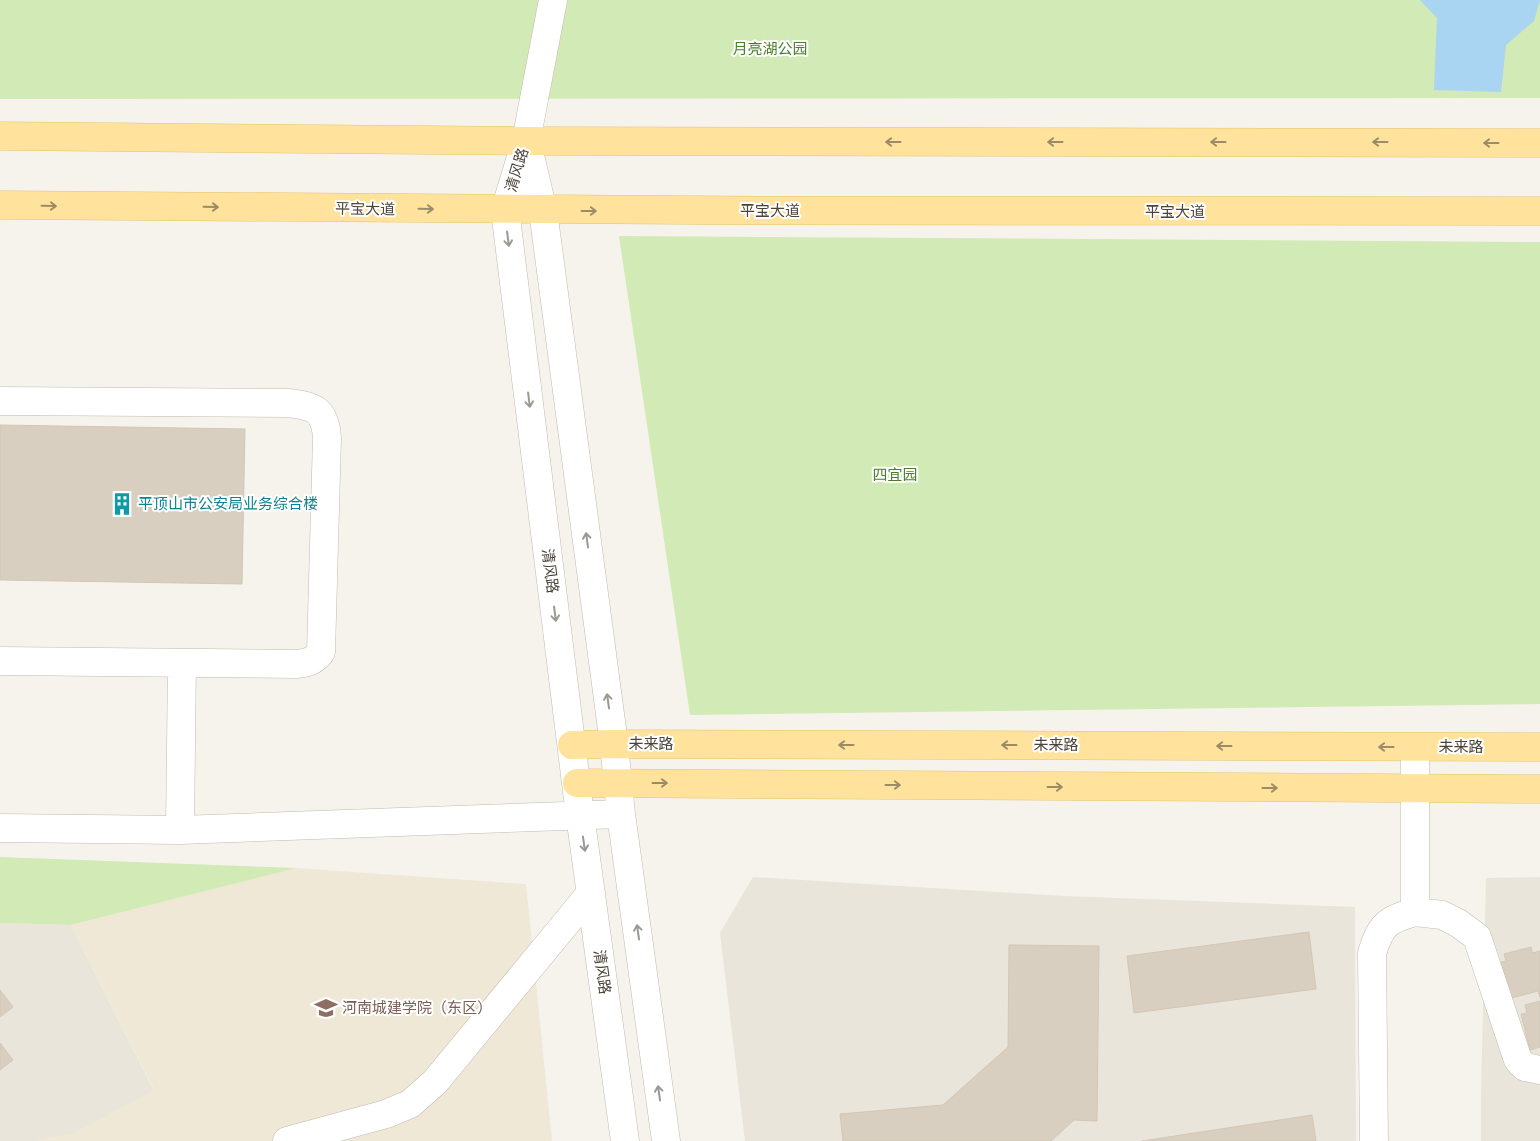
<svg xmlns="http://www.w3.org/2000/svg" width="1540" height="1141" font-family="Barlow,'Noto Sans SC',sans-serif">
<rect width="100%" height="100%" fill="#f6f3ec"/>
<path fill="#eae5da" d="M753 877 1064 896 1355 907 1356 1141H745L720 933Z
M1540 877V1141H1481V1094L1486 878Z
M0 923 71 925 154 1091 160 1130 72 1134 38 1141H0Z"/>
<path fill="#efe8d6" d="M296 868 526 884 552 1141H38L72 1134 154 1090 71 925Z"/>
<path fill="#d2eab5" d="M0 0H1540V98L0 99Z
M619 236 1540 242V704L690 715Z
M0 857 296 868 71 925 0 923Z"/>
<path fill="#a9d4f2" d="M1420 0H1540L1534 21 1506 45 1501 92 1434 90 1437 18Z"/>
<path fill="#d8cfc1" stroke="#d3c7b4" d="M0 425 245 429 242 584 0 580Z
M1309 932 1316 989 1134 1013 1127 956Z
M1009 945 1099 946 1097 1121 1074 1120 1051 1141H843L840 1114 943 1105 1008 1047Z
M1531 947 1532 953 1540 951V997L1538 991 1508 999 1498 963 1506 961 1504 954Z
M0 990 13 1007 0 1017Z
M1540 1001V1047L1530 1050 1521 1014 1527 1013 1525 1005Z
M0 1043 13 1060 0 1070Z
M1312 1115 1316 1141H1142Z"/>
<g fill="none" stroke-linecap="round" stroke-linejoin="round">
<defs>
<path id="minor" d="M553 0 526 141 505 210 580 815 625 1141
M527 143 543 211 614 744 621 814 666 1141
M0 401 288 403C314 406 325 409 327 438L321 652C314 661 308 663 296 664L0 661
M0 828 180 830 621 814
M180 830 182 663
M1415 912 1442 915 1458 923 1477 937 1518 1060 1525 1067 1540 1070
M287 1141 386 1114 410 1104 435 1082 591 893
M1374 1141 1372 953C1381 925 1386 920 1415 912V747"/>
<path id="major" d="M0 136 526 141 1540 143
M0 205C513 210 1027 213 1540 211
M572 745 614 744 1540 747
M577 783 1540 789"/>
</defs>
<use href="#minor" stroke="#c2bbae" stroke-width="29"/>
<use href="#major" stroke="#e6c16a" stroke-width="29"/>
<use href="#minor" stroke="#fff" stroke-width="28"/>
<use href="#major" stroke="#ffe39c" stroke-width="28"/>
</g>
<defs><path id="oneway-shaft" d="M-6 0H5M1.5-3L5.5 0L1.5 3" fill="none" stroke-width="1.6" stroke-linecap="round" stroke-linejoin="round" transform="scale(1.25)"/></defs>
<g stroke="#9c8c66">
<use href="#oneway-shaft" transform="translate(893 142) rotate(-180)"/>
<use href="#oneway-shaft" transform="translate(1055 142) rotate(-180)"/>
<use href="#oneway-shaft" transform="translate(1218 142) rotate(-180)"/>
<use href="#oneway-shaft" transform="translate(1380 142) rotate(-180)"/>
<use href="#oneway-shaft" transform="translate(1491 143) rotate(-180)"/>
<use href="#oneway-shaft" transform="translate(49 206) rotate(1)"/>
<use href="#oneway-shaft" transform="translate(211 207) rotate(1)"/>
<use href="#oneway-shaft" transform="translate(426 209) rotate(1)"/>
<use href="#oneway-shaft" transform="translate(589 211)"/>
<use href="#oneway-shaft" transform="translate(846 745) rotate(-180)"/>
<use href="#oneway-shaft" transform="translate(1009 745) rotate(-180)"/>
<use href="#oneway-shaft" transform="translate(1224 746) rotate(-180)"/>
<use href="#oneway-shaft" transform="translate(1386 747) rotate(-180)"/>
<use href="#oneway-shaft" transform="translate(660 783)"/>
<use href="#oneway-shaft" transform="translate(893 785)"/>
<use href="#oneway-shaft" transform="translate(1055 787)"/>
<use href="#oneway-shaft" transform="translate(1270 788)"/>
</g>
<g stroke="#9c9892">
<use href="#oneway-shaft" transform="translate(508 239) rotate(83)"/>
<use href="#oneway-shaft" transform="translate(529 400) rotate(83)"/>
<use href="#oneway-shaft" transform="translate(587 540) rotate(-98)"/>
<use href="#oneway-shaft" transform="translate(555 614) rotate(83)"/>
<use href="#oneway-shaft" transform="translate(608 701) rotate(-98)"/>
<use href="#oneway-shaft" transform="translate(584 844) rotate(82)"/>
<use href="#oneway-shaft" transform="translate(638 932) rotate(-98)"/>
<use href="#oneway-shaft" transform="translate(659 1093) rotate(-98)"/>
</g>
<defs>
<symbol id="building-bare" viewBox="-9 -9 18 18"><path d="M-4-6H4V6H1V3H-1V6H-4ZM-2.5-4.3h1.7v1.8h-1.7ZM.8-4.3h1.7v1.8H.8ZM-2.5-1h1.7V.8h-1.7ZM.8-1h1.7V.8H.8Z" fill="#0f9aa8" stroke="#fff" stroke-width="2.5" paint-order="stroke"/></symbol>
<symbol id="university-bare" viewBox="-9 -9 18 18"><path d="M0-5L7-2L0 1L-7-2ZM-4 1L0 2.5L4 1V4Q0 6-4 4Z" fill="#8d6e63" stroke="#fff" stroke-width="2.5" paint-order="stroke"/></symbol>
</defs>
<g fill-rule="evenodd">
<use href="#building-bare" x="106" y="488" width="32" height="32"/>
<use href="#university-bare" x="310" y="992" width="32" height="32"/>
</g>
<g text-anchor="middle" stroke-width="4" stroke-linejoin="round" paint-order="stroke">
<g font-size="15" fill="#4a7f2a" stroke="#fff">
<text x="770" y="54">月亮湖公园</text>
<text x="895" y="480">四宜园</text>
</g>
<g font-size="15" fill="#4b4439" stroke="#fff">
<text transform="translate(517 170) rotate(-73)" y="5">清风路</text>
<text transform="translate(365 209) rotate(1)" y="5">平宝大道</text>
<text x="770" y="216">平宝大道</text>
<text x="1175" y="217">平宝大道</text>
<text transform="translate(550 571) rotate(83)" y="5">清风路</text>
<text x="651" y="749">未来路</text>
<text x="1056" y="750">未来路</text>
<text x="1461" y="752">未来路</text>
<text transform="translate(602 972) rotate(82)" y="5">清风路</text>
</g>
<g font-size="15" fill="#0d838f" stroke="#fff" text-anchor="start">
<text x="138" y="509">平顶山市公安局业务综合楼</text>
</g>
<g font-size="15" fill="#785e54" stroke="#fff" text-anchor="start">
<text x="342" y="1013">河南城建学院（东区）</text>
</g>
</g>
</svg>
